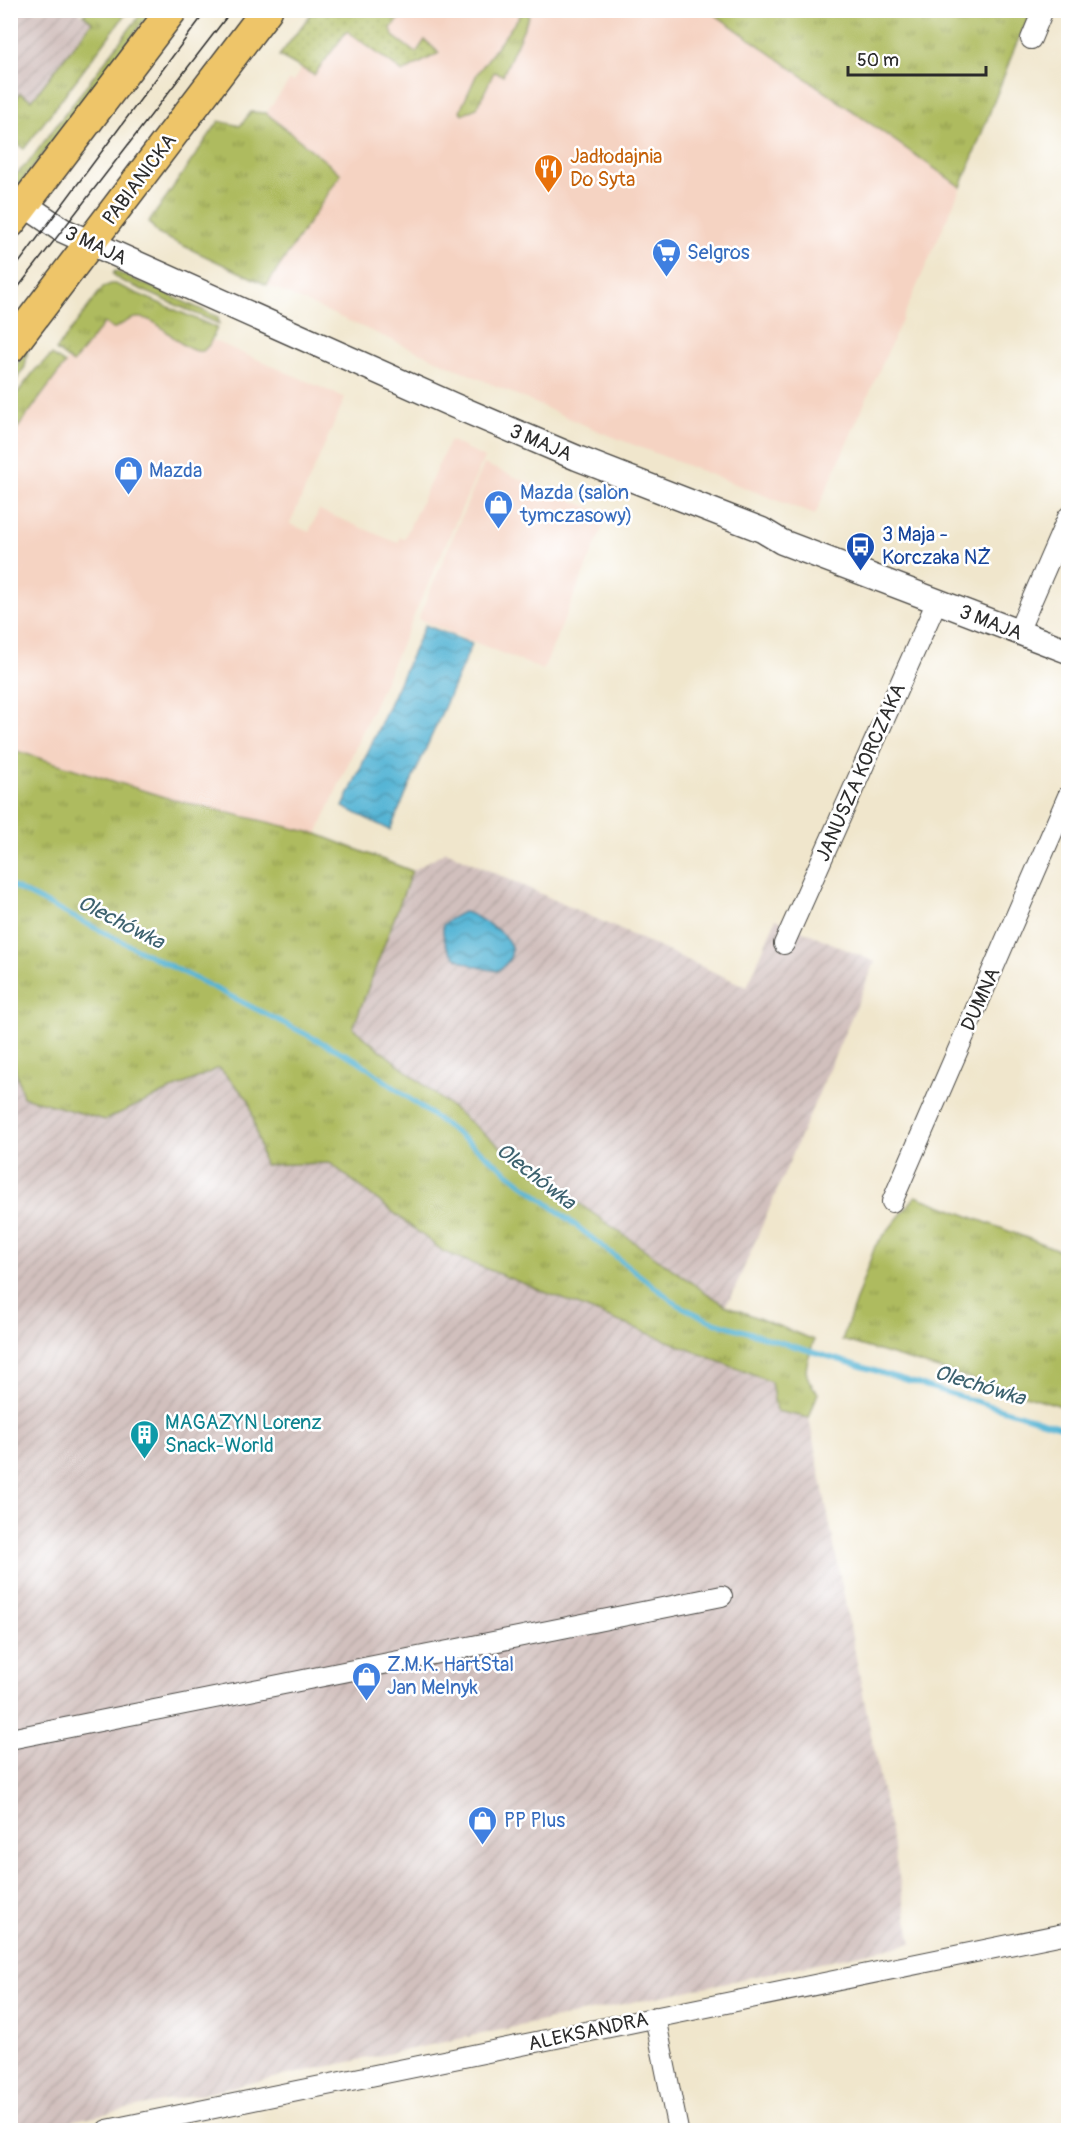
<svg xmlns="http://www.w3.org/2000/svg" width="1079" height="2141" font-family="Pangolin,sans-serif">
<defs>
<pattern id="industrial-furrows" width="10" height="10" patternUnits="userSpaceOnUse" patternTransform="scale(1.5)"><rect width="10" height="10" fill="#d1c0bd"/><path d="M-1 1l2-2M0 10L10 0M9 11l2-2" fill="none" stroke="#b4a5a3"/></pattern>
<pattern id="grass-tufts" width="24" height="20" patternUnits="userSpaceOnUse" patternTransform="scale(1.5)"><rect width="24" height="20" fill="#aebb5e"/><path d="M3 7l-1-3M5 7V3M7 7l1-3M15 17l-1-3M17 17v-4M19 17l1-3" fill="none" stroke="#8e984e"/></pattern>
<pattern id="garden-dots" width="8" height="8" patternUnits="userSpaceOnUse" patternTransform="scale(1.5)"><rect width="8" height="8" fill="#aebb5e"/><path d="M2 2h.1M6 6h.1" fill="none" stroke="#8e984e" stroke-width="1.8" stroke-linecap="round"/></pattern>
<pattern id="water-waves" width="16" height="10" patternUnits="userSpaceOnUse" patternTransform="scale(1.5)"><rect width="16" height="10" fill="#57b5d5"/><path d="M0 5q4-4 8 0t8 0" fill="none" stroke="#4893ad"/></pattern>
</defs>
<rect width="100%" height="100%" fill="#fff"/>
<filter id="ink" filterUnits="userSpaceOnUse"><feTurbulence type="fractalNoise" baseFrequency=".0167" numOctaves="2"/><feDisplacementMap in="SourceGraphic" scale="12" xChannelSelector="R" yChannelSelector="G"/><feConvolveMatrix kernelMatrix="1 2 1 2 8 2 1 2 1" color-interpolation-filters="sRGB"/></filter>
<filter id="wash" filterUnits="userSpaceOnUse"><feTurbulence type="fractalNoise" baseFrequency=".008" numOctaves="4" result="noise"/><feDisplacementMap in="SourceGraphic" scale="24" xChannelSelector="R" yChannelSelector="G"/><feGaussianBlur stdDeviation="1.35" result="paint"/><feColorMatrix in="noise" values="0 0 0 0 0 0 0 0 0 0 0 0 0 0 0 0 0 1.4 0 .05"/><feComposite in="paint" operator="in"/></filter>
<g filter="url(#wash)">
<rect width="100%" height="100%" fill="#f0e6cc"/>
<path fill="#f5d3c2" d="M314 11H710L961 187 815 515 598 431 267 285 341 174 266 113 290 80 293 82 300 70Z
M115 297 345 398 290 524 309 532 319 510 398 543 400 537 404 539 450 440 484 458 317 834 171 799 11 749 10 437Z
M484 464 608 515 543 670 418 619Z"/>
<path fill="url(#industrial-furrows)" d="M11 11H78L92 22 32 100 11 106Z
M446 851 747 987 776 919 875 962 731 1298 725 1305 517 1160 352 1028 412 871Z
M10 1049 23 1097 104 1120 219 1068 249 1100 265 1165 330 1163 444 1252 771 1383 776 1411 809 1418 912 1943 28 2130H11Z"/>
<path fill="url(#grass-tufts)" stroke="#6c7344" stroke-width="1.5" d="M524 10 529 11V16L503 75 494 72 477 108 462 114 460 111 477 74Z
M87 11H128L24 149 11 140V106L20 93 32 100 92 22 84 15Z
M143 11H151L11 196V179L28 163Z
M710 11H1032L1015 47 961 187Z
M251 112 266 113 341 174 267 285 158 234 149 222 219 121 240 126Z
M115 271 218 317 219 324 120 280 113 274Z
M111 284H115L217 328 209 345 203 351C179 354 161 314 135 318 126 320 120 326 113 329L104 323 73 363 56 350 103 287Z
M28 349 25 367 11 387V372Z
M52 355 65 364 11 437V401L36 369Z
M10 749 171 799 317 834 412 871 353 1028 517 1160 705 1292 725 1305 814 1340C807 1365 799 1371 818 1393L809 1418 776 1411 771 1382 444 1252 330 1163 264 1165 249 1100 219 1068 105 1120 23 1097 10 1049Z
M916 1196 1064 1252 1068 1242V1408L842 1340 875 1246Z"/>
<path fill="url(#garden-dots)" stroke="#6c7344" stroke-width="1.5" d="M314 10 409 11 403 19 400 17 391 28 393 36 416 53 425 40 439 53 403 72 347 31 314 75 279 56Z"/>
<path fill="url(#water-waves)" stroke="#417080" stroke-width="1.5" d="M425 625 472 644 390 830 343 807Z
M463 912C473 913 479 919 488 924 509 936 524 954 497 971 468 966 441 959 443 925L450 919Z"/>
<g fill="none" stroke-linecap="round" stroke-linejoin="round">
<path stroke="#57b5d5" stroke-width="5" d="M10 885 357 1060 479 1150 678 1305 711 1321 1068 1429"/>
</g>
</g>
<g filter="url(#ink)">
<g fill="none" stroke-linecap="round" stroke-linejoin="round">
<defs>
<path id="minor" d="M1031 39 1043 10
M1018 632 1068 517
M784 944 937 601
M892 1202 1068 796
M10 1739 722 1596
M655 2017 678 2130
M107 2130 1068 1933"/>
<path id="tertiary" d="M25 205 62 230 455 406 577 458 762 530 782 542 1068 651"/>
<path id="primary" d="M10 223 172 10
M10 348 267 10"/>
</defs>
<use href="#minor" stroke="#494743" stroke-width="22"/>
<use href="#tertiary" stroke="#494743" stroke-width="27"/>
<use href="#primary" stroke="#494743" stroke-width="33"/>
<use href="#minor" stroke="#fff" stroke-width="20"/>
<use href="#tertiary" stroke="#fff" stroke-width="24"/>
<use href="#primary" stroke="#eec569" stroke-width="30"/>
<path stroke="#2b2b2b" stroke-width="1.5" d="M10 275 207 10
M10 298 232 10"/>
</g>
</g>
<defs>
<symbol id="restaurant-pin" viewBox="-11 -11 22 30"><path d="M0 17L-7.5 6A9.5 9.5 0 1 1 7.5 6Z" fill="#e8710a" stroke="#fff"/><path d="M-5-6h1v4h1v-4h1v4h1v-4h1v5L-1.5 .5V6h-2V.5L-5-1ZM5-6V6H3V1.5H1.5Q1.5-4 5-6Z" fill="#fff"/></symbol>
<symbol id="supermarket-pin" viewBox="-11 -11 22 30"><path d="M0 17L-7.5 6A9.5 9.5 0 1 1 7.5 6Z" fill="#3f7fe0" stroke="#fff"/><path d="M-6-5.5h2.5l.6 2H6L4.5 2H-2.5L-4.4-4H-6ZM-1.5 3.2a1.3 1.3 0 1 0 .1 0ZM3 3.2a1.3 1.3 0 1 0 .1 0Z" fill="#fff"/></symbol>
<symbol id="shop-pin" viewBox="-11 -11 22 30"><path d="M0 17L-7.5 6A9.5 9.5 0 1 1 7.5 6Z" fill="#3f7fe0" stroke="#fff"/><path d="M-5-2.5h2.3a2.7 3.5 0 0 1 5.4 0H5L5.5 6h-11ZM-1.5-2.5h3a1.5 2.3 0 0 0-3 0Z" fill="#fff"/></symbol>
<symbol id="bus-pin" viewBox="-11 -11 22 30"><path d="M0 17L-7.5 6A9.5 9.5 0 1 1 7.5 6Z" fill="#1a4fb4" stroke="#fff"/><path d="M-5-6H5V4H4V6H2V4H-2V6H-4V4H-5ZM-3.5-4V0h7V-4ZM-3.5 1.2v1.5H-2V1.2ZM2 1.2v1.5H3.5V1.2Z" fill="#fff"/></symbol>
<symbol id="building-pin" viewBox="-11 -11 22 30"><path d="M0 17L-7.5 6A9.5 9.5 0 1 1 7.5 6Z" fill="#0f9aa8" stroke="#fff"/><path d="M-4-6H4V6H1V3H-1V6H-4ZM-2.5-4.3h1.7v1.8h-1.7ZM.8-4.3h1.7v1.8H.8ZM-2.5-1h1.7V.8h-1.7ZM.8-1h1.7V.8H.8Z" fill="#fff"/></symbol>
</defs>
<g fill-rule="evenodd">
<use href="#restaurant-pin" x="532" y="152" width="33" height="45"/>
<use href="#supermarket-pin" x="650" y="236" width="33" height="45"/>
<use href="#shop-pin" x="112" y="454" width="33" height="45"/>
<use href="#shop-pin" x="482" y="488" width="33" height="45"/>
<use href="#bus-pin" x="844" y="530" width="33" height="45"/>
<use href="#building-pin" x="128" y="1418" width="33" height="45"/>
<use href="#shop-pin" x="350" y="1660" width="33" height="45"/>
<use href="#shop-pin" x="466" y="1804" width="33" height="45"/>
</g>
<g text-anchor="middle" stroke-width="5" stroke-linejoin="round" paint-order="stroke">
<g font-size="20" fill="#c56008" stroke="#fff" text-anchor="start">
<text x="570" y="163">Jadłodajnia<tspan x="570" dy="23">Do Syta</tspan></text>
</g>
<g font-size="20" fill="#2b2b2b" stroke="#fff">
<text transform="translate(139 179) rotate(-53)" y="7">PABIANICKA</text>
<text transform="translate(96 245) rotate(25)" y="7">3 MAJA</text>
<text transform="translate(541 442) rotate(23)" y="7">3 MAJA</text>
<text transform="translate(991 622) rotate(21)" y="7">3 MAJA</text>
<text transform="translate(860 772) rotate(-66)" y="7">JANUSZA KORCZAKA</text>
<text transform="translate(980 999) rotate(-66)" y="7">DUMNA</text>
<text transform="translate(588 2031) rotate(-12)" y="7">ALEKSANDRA</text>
</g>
<g font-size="20" fill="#366cbe" stroke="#fff" text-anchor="start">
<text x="687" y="259">Selgros</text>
<text x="149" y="477">Mazda</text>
<text x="520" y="499">Mazda (salon<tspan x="520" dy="23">tymczasowy)</tspan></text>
<text x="387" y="1671">Z.M.K. HartStal<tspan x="387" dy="23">Jan Melnyk</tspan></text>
<text x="504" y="1827">PP Plus</text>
</g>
<g font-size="20" fill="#164399" stroke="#fff" text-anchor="start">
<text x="882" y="541">3 Maja -<tspan x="882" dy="23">Korczaka NŻ</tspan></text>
</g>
<g font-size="20" fill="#0d838f" stroke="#fff" text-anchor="start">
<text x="165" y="1429">MAGAZYN Lorenz<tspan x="165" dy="23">Snack-World</tspan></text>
</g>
<g font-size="21" font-style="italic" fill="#3d626f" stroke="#fff">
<text transform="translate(121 922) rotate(27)" y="7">Olechówka</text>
<text transform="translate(536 1176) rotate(38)" y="7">Olechówka</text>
<text transform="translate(980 1385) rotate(17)" y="7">Olechówka</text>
</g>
</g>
<rect width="1079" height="2141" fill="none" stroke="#fff" stroke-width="36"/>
<path d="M848 66v9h138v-9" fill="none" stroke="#2b2b2b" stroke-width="3"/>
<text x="857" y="66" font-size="18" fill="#2b2b2b" stroke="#ffffff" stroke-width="4.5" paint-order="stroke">50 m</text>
</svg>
